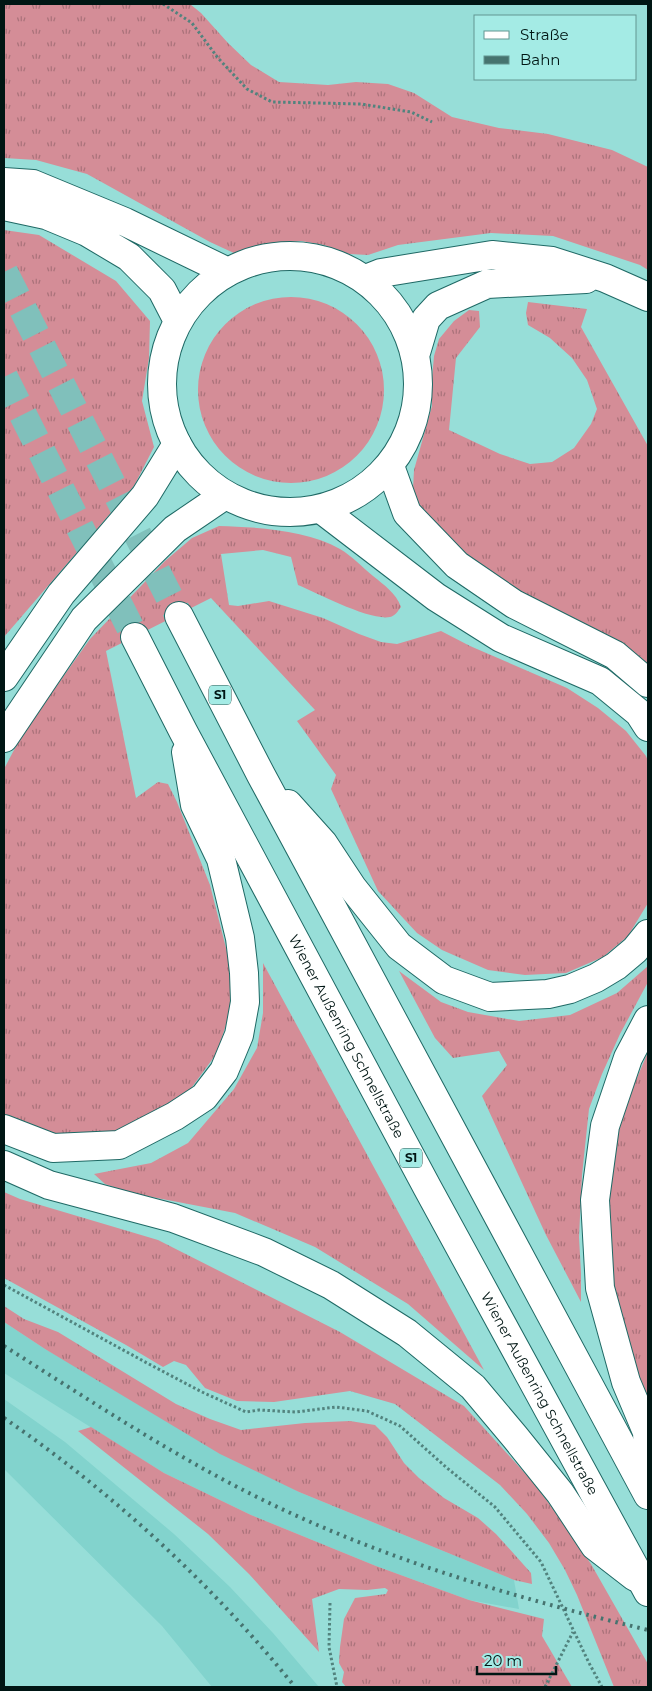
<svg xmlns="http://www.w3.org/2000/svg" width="652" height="1691" font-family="Montserrat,sans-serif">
<defs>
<pattern id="grass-tufts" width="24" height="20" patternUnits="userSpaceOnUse" patternTransform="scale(1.25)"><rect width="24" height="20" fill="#d48d97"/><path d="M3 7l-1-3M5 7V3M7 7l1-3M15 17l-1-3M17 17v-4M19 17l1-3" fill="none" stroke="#aa727a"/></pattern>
</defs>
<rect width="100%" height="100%" fill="#97ded8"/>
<path fill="#82d3cd" d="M4 1322 45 1349 299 1492 514 1580 519 1609 469 1600 376 1566 251 1515 164 1473 4 1373Z
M4 1399 65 1442 174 1534 230 1587 273 1633 319 1687H212L162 1626 4 1469Z"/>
<path fill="url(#grass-tufts)" d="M4 4H190L201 13 228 43 251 65 279 82 328 85 356 82 388 84 414 93 452 117 499 128 548 134 612 150 648 167V270L640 265 553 236 491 233 398 245 368 255 349 254 324 245 301 241 267 244 236 254 210 242 87 174 36 160 4 158Z
M4 230 39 235 116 281 150 321 149 358 142 401 154 447 134 486 4 637Z
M198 390a93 93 0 1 1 186 0a93 93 0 1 1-186 0Z
M528 302 587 309 581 327 648 446V667L488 578 424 516 413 489 414 470 432 406V379L434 356 439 339 454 321 469 310 479 311 480 327 456 358 449 430 500 454 530 464 552 462 574 448 591 424 597 409 587 380 572 358 550 338 528 325 526 313Z
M219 526C257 527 307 530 340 549 352 556 362 567 373 576 384 585 396 593 401 607 398 611 395 616 390 617 370 621 317 593 298 585L291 557 263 550 221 554 229 605 238 606 269 601 323 618 359 634 381 642 397 644 441 631 470 646 567 688 598 708 626 731 646 756 648 761V903L628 936 603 957 566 973 525 975 488 970 442 950 417 933 378 891 331 789 336 775 297 721 315 710 211 598 106 651 136 798 158 782 168 784 177 802 210 885 227 952 232 978 231 1009 217 1053 184 1098 127 1131 70 1138 4 1121V769L23 733 90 639 165 561 192 538Z
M263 963 484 1370 408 1304 315 1247 235 1213 131 1193 105 1184 94 1174 151 1163 188 1143 234 1089 257 1048 263 1013Z
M648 966V982L620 1034 602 1074 589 1109 582 1175 579 1237 581 1273V1302L546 1235 482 1096 507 1065 499 1051 453 1058 435 1038 399 971 441 1002 468 1012 519 1021 570 1015 617 993Z
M648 1052V1404L621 1326 609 1274 606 1229 611 1157 621 1115Z
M4 1192 20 1199 158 1240 340 1332 464 1406 533 1482 562 1521 591 1564 648 1664V1687H614L577 1595 565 1570 549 1543 527 1514 500 1485 395 1404 350 1391 274 1402 237 1401 205 1388 186 1365 174 1361 163 1367 126 1345 4 1278Z
M4 1306 24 1319 58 1332 176 1404 210 1419 241 1430 305 1423 350 1421 375 1425 387 1437 404 1463 419 1478 444 1498 478 1518 496 1534 531 1573 532 1584 514 1580 299 1492 220 1454 45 1349 4 1322Z
M91 1427 164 1473 251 1515 376 1566 469 1600 544 1619 542 1636 572 1687H346L342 1682 344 1672 339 1663 340 1647 344 1619 355 1598 386 1594 388 1590 385 1588 367 1590 339 1589 312 1599 319 1652 249 1574 208 1534 78 1431Z"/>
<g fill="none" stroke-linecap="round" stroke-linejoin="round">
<path stroke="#80c0bb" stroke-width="28" stroke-dasharray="28 14" stroke-linecap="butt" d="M4 272 179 616
M4 377 135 637"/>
<defs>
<path id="secondary" d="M4 182 33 184 125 222 228 272
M4 206 46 215 87 232 129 257 162 290 178 321
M162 384a128 128 0 1 1 256 0a128 128 0 1 1-256 0Z
M366 279 381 273 492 255 552 261 605 278 648 297
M415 356 426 319 438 306 487 284 586 279"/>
<g id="highway">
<path d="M390 466 407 513 457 565 514 604 615 655 648 683"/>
<path d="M321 509 436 597 501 638 600 681 639 713 648 727"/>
<path d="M179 616 261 775 648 1495"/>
<path id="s1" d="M135 637 183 731 427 1187 648 1592"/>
<path d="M4 677 61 594 145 496 177 444"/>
<path d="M4 738 84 619 175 529 225 495"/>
<path d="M288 804 323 843 352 887 399 946 444 980 490 997 548 994 570 989 596 978 616 966 635 950 648 934"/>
<path d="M648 1020 628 1058 605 1126 595 1200 600 1288 626 1382 647 1432 648 1452"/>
<path d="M4 1129 53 1148 119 1145 175 1116 204 1097 224 1071 239 1035 245 1002 244 973 240 938 221 859 195 805 186 752"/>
<path d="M4 1165 49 1185 173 1218 264 1252 331 1285 407 1333 473 1387 515 1437 560 1493 595 1546 635 1577"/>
</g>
</defs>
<use href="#secondary" stroke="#1f6965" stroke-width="30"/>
<use href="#highway" stroke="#1f6965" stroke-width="30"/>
<path stroke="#52837e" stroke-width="3" stroke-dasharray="2.5 2.5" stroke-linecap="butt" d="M163 4 192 23 218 58 247 89 272 102 361 104 411 112 432 122
M4 1285 147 1363 202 1392 246 1412 259 1410 296 1412 336 1407 367 1411 400 1426 447 1468 495 1507 541 1562 589 1663 602 1687
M330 1603 329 1647 337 1687
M545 1687 573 1632"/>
<use href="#secondary" stroke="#fff" stroke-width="28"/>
<use href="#highway" stroke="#fff" stroke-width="28"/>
<path stroke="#46736f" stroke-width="4" stroke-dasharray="2.5 5" stroke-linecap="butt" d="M4 1346C88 1399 170 1454 259 1498 382 1559 516 1598 648 1630
M4 1418C113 1493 212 1584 295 1687"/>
</g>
<g text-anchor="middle" stroke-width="4" stroke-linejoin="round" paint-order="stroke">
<g fill="#a4ebe5" stroke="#315653" stroke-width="1">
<rect x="209" y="685.5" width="22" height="19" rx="4"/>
<rect x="400" y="1148.5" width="22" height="19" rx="4"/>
</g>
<g font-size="12" font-weight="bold" fill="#001614">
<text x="220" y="699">S1</text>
<text x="411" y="1162">S1</text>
</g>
<g font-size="14" fill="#001614" stroke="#a4ebe5">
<text dy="5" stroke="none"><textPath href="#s1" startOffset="452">Wiener Außenring Schnellstraße</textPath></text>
<text dy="5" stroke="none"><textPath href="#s1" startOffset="858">Wiener Außenring Schnellstraße</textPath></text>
</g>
</g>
<rect width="652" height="1691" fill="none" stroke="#001614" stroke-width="10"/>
<rect x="474" y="15" width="162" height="65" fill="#a4ebe5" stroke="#629691"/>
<rect x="484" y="31" width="25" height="8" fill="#ffffff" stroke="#629691"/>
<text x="520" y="40" font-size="15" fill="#001614">Straße</text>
<rect x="484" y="56" width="25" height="8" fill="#46736f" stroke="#629691"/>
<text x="520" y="65" font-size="15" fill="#001614">Bahn</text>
<path d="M477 1666v8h79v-8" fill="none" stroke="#001614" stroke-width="2.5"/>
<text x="484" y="1666" font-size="15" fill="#001614" stroke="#a4ebe5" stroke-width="4" paint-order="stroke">20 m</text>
</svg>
